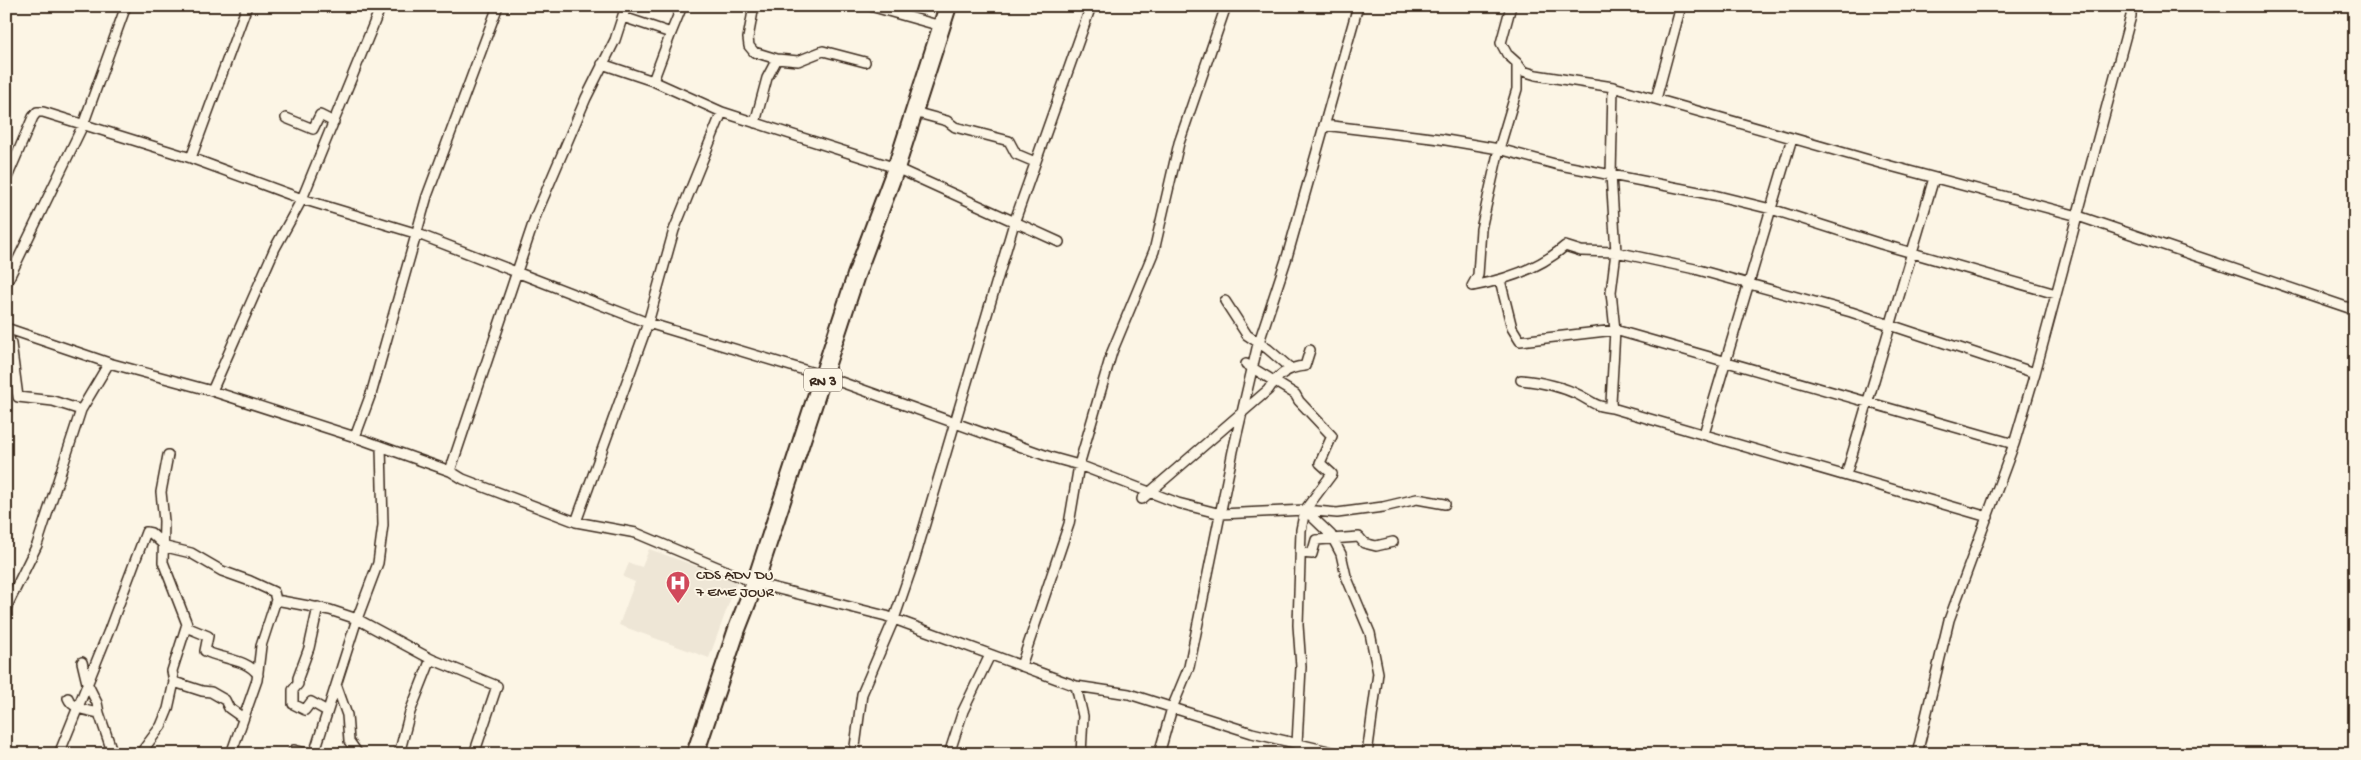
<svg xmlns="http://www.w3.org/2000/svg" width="2361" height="760" font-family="'Gochi Hand',sans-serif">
<rect width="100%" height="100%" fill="#fcf5e5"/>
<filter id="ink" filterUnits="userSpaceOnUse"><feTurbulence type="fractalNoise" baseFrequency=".02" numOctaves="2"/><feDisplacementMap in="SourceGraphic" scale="10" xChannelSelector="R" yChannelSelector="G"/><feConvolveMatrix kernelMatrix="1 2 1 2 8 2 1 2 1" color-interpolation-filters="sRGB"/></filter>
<g filter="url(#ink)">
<path fill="#eee6d6" d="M649 549 737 581 709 658 619 625 635 582 623 577 629 563 642 567Z"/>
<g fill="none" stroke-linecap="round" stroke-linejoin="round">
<defs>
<path id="street" d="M754 6 748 38 749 46 754 52 777 59 798 61 823 51 865 62
M870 6 941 26
M1511 6 1501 43 1507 54 1517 63V89L1499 149 1481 229 1478 275 1472 286C1505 280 1539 269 1565 246L1581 251 1616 252 1695 269 1851 312 2035 373
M623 17 671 33 682 6
M1517 63 1523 71 1536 75 1613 87 1883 164 2078 216 2355 310
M602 64 653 81 722 112 896 168 1059 242
M653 81 671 33
M1613 87 1611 175 1616 252 1611 292 1615 330 1611 403 1612 408 1988 517
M1656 99 1681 6
M914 112 947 121 955 127 1009 141 1016 154 1035 162
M286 118 313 129 320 115 334 122
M755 123 767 78 777 59
M1324 125 1440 139 1499 149 1555 164 1714 195 1771 209 1881 244 2056 294
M191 158 247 6
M6 180 33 117 37 112H43L191 158 302 199 418 234 648 323 824 376 1050 457 1079 465 1178 503 1221 514 1305 510 1337 513 1383 507 1417 499 1445 504
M1500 280 1512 328 1520 341 1615 330 2014 444
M6 284 83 125 126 6
M1225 301 1247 335 1268 349 1290 368
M6 328 109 363 212 391 355 437 450 471 463 479 576 522 636 533 755 583 886 616 1076 686 1129 694 1252 733 1341 754
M6 330 11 344 18 397 53 401 81 410
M1246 364 1295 394 1299 401 1332 436 1320 463 1332 474 1305 510 1301 530 1298 625 1301 667 1297 744
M1521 380C1541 382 1561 386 1579 395 1594 403 1594 406 1612 408
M212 391 275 248 302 199 381 6
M1704 434 1792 138
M355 437 372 391 427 196 498 6
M450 471 536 215 586 98 615 40 626 6
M1846 475 1934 178
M1142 499 1268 390C1277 376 1287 367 1305 366L1310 350
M1305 510 1331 535 1341 554 1346 576 1370 633 1378 673 1367 754
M576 522 648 323 674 230 722 112
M1300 553 1312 554 1316 540 1359 537 1364 543 1376 546 1393 542
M318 607 309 648 298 678V684L293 690V704L305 710 311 702 327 711
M6 608 37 545 81 410 109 363
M186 627 208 636 205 651C221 659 248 659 258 675
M82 662 87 683 97 703 99 713
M1021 666 1069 524 1079 465 1112 352 1154 251 1179 143 1226 6
M174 682 202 691 211 692 225 700 229 708 243 718
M1076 686 1083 716 1081 754
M337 687 347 715 349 741 358 754
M68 698C72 709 89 711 99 713L113 754
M59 754 108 633 146 532 151 533 166 547 191 553 222 571 250 581 274 592 276 600 330 610 357 619 431 659 497 686 474 754
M140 754 161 726 168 709 174 682 172 671 187 624 163 562 164 521 161 492 168 455
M231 754 257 680 261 646 276 600
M291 754 294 750 309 754
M314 754 357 619 378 563 383 525 381 447
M399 754 410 712 431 659
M854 754 862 694 894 619 914 561 1014 223 1091 6
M949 754 963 711 990 655
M1159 754 1172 708 1189 667 1233 451 1257 348 1287 257 1358 6
M1917 754 1949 620 2014 444 2035 373 2131 16V6"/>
<path id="highway" d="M695 754 737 629 755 583 856 275 896 168 948 6"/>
</defs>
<use href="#street" stroke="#3b2a1e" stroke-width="12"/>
<use href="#highway" stroke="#3b2a1e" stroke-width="20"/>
<use href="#street" stroke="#fcf5e5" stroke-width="9"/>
<use href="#highway" stroke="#fcf5e5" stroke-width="16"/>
</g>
</g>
<defs>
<symbol id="hospital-pin" viewBox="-11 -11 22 30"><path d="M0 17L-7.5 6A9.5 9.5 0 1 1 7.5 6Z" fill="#d1495b" stroke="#fcf5e5"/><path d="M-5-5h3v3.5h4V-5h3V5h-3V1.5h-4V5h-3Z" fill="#fff"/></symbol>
</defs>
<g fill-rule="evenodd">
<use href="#hospital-pin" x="664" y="569" width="28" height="38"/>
</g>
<g text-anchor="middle" stroke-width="4" stroke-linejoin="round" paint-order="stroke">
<rect fill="#fcf5e5" stroke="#75675a" stroke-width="1" x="804" y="368.5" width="38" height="23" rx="4"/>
<g font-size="14" font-weight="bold" fill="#3b2a1e">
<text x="823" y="385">RN 3</text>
</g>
<g font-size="15" fill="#3b2a1e" stroke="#fcf5e5" text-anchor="start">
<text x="696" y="579">CDS ADV DU<tspan x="696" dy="17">7 EME JOUR</tspan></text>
</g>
</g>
<rect width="2361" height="760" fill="none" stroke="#fcf5e5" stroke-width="25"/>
<rect x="12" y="12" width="2336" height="735" fill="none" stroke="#3b2a1e" stroke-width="2" filter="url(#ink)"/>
</svg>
